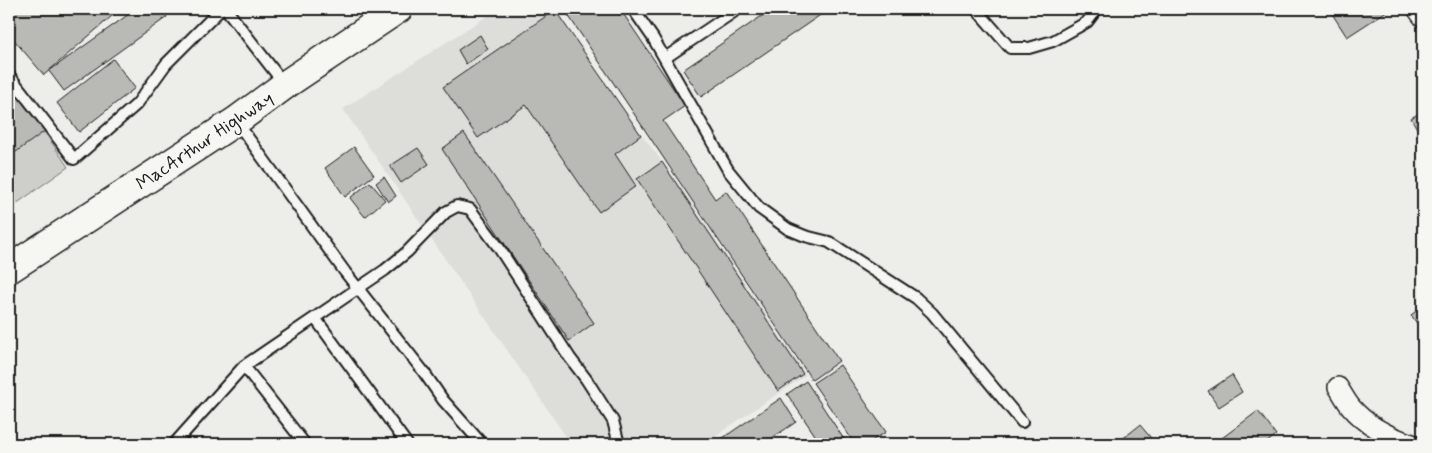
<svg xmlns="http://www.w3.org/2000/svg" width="1432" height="453" font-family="Mynerve,sans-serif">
<rect width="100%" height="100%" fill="#edede9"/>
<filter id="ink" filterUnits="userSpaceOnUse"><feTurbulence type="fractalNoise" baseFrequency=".02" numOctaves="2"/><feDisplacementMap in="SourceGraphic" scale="10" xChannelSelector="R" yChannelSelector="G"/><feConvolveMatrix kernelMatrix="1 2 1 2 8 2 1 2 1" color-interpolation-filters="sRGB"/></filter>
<g filter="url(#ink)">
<path fill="#ddddda" d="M498 9H548L680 186 806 375 703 444H571L343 109Z"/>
<path fill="#cececb" stroke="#757574" d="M9 79 68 167 9 209Z"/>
<path fill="#b9b9b6" stroke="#1c1c1c" d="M9 9 55 10 120 9 44 75 9 34Z
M136 9H161L167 17 64 91 49 71Z
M564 9H620L685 106 663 121 715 199 726 191 839 361 812 380Z
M772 9H829L701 97 683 70Z
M1329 9H1390L1347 37Z
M555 10 641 135 615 154 636 186 599 212 526 105 478 138 443 87Z
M480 35 488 49 466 64 458 50Z
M113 59 135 88 79 132 57 103Z
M9 80 45 131 9 157Z
M1423 111V139L1411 118Z
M464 133 594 323 569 341 442 149Z
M354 147 374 175 345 197 325 168Z
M418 148 429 164 401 183 390 166Z
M662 162 803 374 778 391 637 179Z
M384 177 396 196 388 202 376 183Z
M370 182 385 200 365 217 350 198Z
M1423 306V332L1411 315Z
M840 365 886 432 867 444H855L813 383Z
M1232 375 1242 392 1219 407 1208 391Z
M806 381 847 444H821L787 394Z
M781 398 796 422 763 444H723L720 440Z
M1258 411 1276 435 1265 444H1226L1222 438Z
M1140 425 1156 444H1116Z"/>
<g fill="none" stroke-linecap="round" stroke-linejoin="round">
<defs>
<path id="service" d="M226 9 285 85
M633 9 653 38 728 170 759 208 788 229 805 236 829 242 916 298 932 313 1022 422
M976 9 1010 48H1029L1053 41 1087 22 1097 9
M665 58 738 9
M9 75 74 159 137 104 166 64 221 9
M236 121 345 272 423 371 443 400 482 444
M315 318 407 444
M244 366 305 444
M174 444 244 366 385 270 407 252 446 212 457 206 470 209 499 248 570 358 586 379 613 421 619 444"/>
<path id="minor" d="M1417 9 1423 17
M1338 387C1342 393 1346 401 1351 407 1366 425 1390 437 1412 444"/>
<path id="trunk" d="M9 269 236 121 285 85 398 9"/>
</defs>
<use href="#service" stroke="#1c1c1c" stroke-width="14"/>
<use href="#minor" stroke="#1c1c1c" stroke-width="22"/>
<use href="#trunk" stroke="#1c1c1c" stroke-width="31"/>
<use href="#service" stroke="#f6f6f2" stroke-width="10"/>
<use href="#minor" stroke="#f6f6f2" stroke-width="19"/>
<use href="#trunk" stroke="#f6f6f2" stroke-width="28"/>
</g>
</g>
<g text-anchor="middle" stroke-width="4" stroke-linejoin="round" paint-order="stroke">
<g font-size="19" fill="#1c1c1c" stroke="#f6f6f2">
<text transform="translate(204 140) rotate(-34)" y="7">MacArthur Highway</text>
</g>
</g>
<rect width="1432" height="453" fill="none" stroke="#f6f6f2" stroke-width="30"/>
<rect x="15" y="15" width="1402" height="423" fill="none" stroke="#1c1c1c" stroke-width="2" filter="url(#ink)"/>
</svg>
